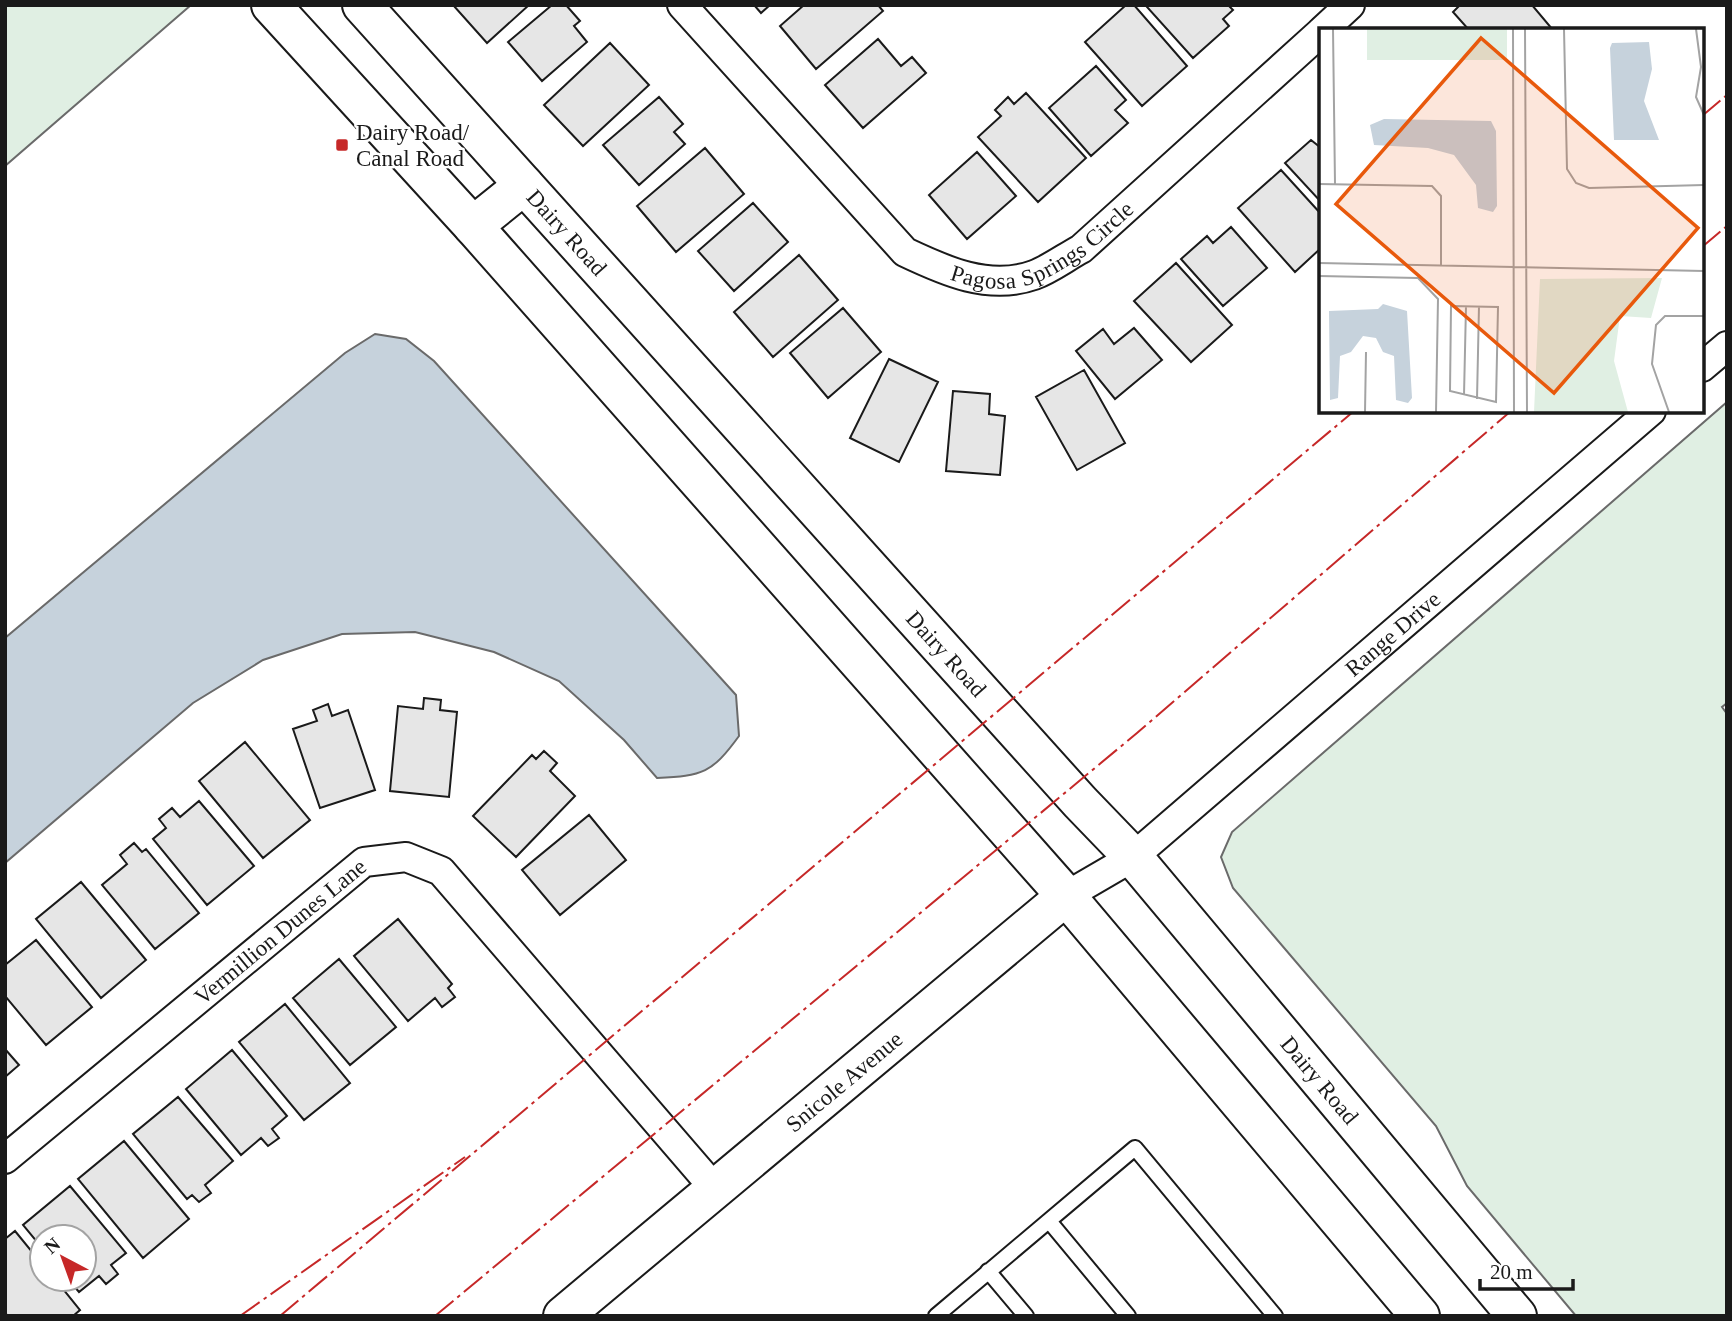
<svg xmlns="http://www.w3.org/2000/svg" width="1732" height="1321" font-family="'Times New Roman',serif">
<rect width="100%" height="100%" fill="#fff"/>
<path fill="#e0efe3" stroke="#6a6a6a" stroke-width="2" d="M5 5H191L5 166Z
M1727 402V703L1722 707 1727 714V1316H1576L1467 1186 1436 1126 1233 888 1221 857 1232 832Z"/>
<path fill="#c6d2dc" stroke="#6a6a6a" stroke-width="2" d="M375 334 406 339 434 361 736 695 739 736C712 773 703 776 657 778L624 740 559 681 494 652 415 632 342 634 263 660 193 703 5 863V638L345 353Z"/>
<path fill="#e6e6e6" stroke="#1a1a1a" stroke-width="2" d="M453 5H529L487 43Z
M552 5H566L580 21 574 26 587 42 542 81 508 42Z
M754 5H770L761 13Z
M804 5H878L883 11 816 69 780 26Z
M1126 5H1134L1187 66 1142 106 1085 42Z
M1150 5H1228L1233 10 1223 19 1229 26 1193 58 1147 7Z
M1460 5H1532L1553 30H1469L1453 12Z
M878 39 901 66 912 57 926 73 863 128 825 85Z
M610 43 649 85 583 146 544 105Z
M1096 66 1126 100 1115 110 1128 123 1091 156 1049 108Z
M1026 93 1086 158 1038 202 978 137 1001 116 995 110 1008 97 1014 104Z
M659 97 683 124 674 132 685 144 639 185 603 145Z
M1311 140 1321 148V202L1285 163Z
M705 148 744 194 676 252 637 206Z
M977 152 1016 196 967 239 929 195Z
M1281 170 1321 214V248L1295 272 1238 208Z
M753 203 788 242 734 291 698 251Z
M1231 227 1267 268 1223 306 1181 259 1207 236 1213 243Z
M799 255 838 300 773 357 734 312Z
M1176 263 1232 325 1191 362 1134 301Z
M843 308 881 352 828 398 790 353Z
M1134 328 1162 360 1115 399 1076 351 1103 329 1114 344Z
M889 359 938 382 899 462 850 438Z
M1084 370 1125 443 1077 470 1036 397Z
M953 391 990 394 989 414 1005 416 1000 475 946 471Z
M424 698 441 700 440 710 457 712 449 797 390 791 398 706 423 709Z
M328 704 332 716 348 710 375 790 320 808 293 729 317 721 313 710Z
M245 742 310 820 263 858 199 781Z
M544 751 557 763 550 771 575 796 516 857 473 816 532 755 536 759Z
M199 801 254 866 207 905 153 839 166 828 159 819 172 808 180 817Z
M589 815 626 860 560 915 522 870Z
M134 843 142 852 146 849 199 913 155 949 102 885 127 864 120 855Z
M81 882 146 960 101 998 36 919Z
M398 919 452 984 448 988 455 997 442 1007 435 998 408 1021 354 956Z
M36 940 92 1007 46 1045 5 996V965Z
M339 959 396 1027 350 1065 293 998Z
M285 1004 350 1083 304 1120 239 1042Z
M5 1049 19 1065 5 1077Z
M232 1050 287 1116 272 1129 279 1138 268 1146 261 1138 241 1155 186 1089Z
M178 1097 233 1161 205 1185 211 1193 199 1202 192 1195 187 1199 133 1134Z
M124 1141 189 1219 143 1258 78 1179Z
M70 1186 126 1253 111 1265 118 1274 106 1284 99 1276 79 1292 68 1279H84V1237H42V1248L23 1225Z
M15 1231 42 1264V1279H55L80 1310 73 1316H8L5 1313V1239Z"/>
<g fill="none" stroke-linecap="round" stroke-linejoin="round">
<defs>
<path id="lane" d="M1049 1221 1128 1316
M988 1271 1026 1316
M936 1316 1135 1148 1275 1316"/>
<g id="street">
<path id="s1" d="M682 5 905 252C945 271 989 291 1034 275 1050 269 1066 257 1081 249L1321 32"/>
<path d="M1323 30 1350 5"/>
<path d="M1702 367 1727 346"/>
<path id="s2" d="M1066 896 1133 857 1651 411"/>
<path id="s3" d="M5 1159 364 862 406 857 441 871 715 1189"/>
</g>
<g id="secondary">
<path d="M271 5 473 226 1066 896 1420 1316"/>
<path id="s4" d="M362 5 1080 802 1133 857 1517 1316"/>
<path d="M473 226 524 185"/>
<path id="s5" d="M563 1316 1066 896"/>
</g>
</defs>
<use href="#lane" stroke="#1a1a1a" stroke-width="18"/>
<use href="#street" stroke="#1a1a1a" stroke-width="32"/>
<use href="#secondary" stroke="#1a1a1a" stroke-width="42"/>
<use href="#lane" stroke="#fff" stroke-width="14"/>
<use href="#street" stroke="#fff" stroke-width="28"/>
<use href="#secondary" stroke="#fff" stroke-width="38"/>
<path stroke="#c62828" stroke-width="2" stroke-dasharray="24 5 3.5 5" stroke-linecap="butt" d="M1702 116 1727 95
M1702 247 1727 226
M240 1316 465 1157
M280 1316 1354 411
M435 1316 1137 733 1511 411"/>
</g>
<rect fill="#c62828" stroke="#fff" stroke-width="2.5" x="335" y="138" width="14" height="14" rx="3.5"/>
<g text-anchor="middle" stroke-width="5" stroke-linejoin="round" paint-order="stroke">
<g font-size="23" fill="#1a1a1a" stroke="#fff" text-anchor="start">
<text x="356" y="140">Dairy Road/<tspan x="356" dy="26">Canal Road</tspan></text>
</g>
<g font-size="23" fill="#1a1a1a" stroke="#fff">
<text dy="8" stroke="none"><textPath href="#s4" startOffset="306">Dairy Road</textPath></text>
<text dy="8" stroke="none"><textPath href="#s1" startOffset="485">Pagosa Springs Circle</textPath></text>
<text dy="8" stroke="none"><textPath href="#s2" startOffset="420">Range Drive</textPath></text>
<text dy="8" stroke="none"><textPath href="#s4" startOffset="873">Dairy Road</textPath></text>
<text dy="8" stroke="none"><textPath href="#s3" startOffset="357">Vermillion Dunes Lane</textPath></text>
<text dy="8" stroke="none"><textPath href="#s5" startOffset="366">Snicole Avenue</textPath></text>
<text dy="8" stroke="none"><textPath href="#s4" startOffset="1440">Dairy Road</textPath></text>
</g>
</g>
<g transform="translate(1319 28)">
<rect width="385" height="385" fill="#fff"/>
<path d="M48 1H188V32H48ZM343 250 332 290 301 288 295 333 309 384H215L221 251Z" fill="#e0efe3"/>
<path d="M330 14 333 41 325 73 340 112H295L291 20 293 15ZM65 91 172 93 177 103 178 178 174 184 159 180 157 157 135 127 109 120 55 117 51 97ZM64 276 88 283 93 370 89 375 77 372 75 328 64 324 57 310 44 308 32 324 21 328 19 370 11 372 10 283 59 281Z" fill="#c6d2dc"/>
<path fill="none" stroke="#a3a3a3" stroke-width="2" d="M14 1 16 156M194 1 195 384M206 1 208 384M245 1 248 141 257 155 270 160 385 157M377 1 382 39 377 69 385 87M0 156 113 158 122 168V238M0 235 385 243M0 248 99 250 119 271 117 384M132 278 179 279 177 374 131 363ZM145 367 147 278M158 371 160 278M46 384 47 324M350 384 333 336 337 297 346 288H385"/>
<path fill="#e8590c" fill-opacity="0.15" stroke="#e8590c" stroke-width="3.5" d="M162 10 379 200 235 365 17 176Z"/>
<rect width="385" height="385" fill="none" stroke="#1a1a1a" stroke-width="3.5"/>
</g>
<rect width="1732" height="1321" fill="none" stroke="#1a1a1a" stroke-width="14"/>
<g transform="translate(63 1258) rotate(319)"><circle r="33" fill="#ffffff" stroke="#a3a3a3" stroke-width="2"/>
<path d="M0-5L12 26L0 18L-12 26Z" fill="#c62828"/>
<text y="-10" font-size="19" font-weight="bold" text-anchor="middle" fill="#1a1a1a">N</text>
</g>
<path d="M1480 1279v10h93v-10" fill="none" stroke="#1a1a1a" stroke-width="3.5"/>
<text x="1490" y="1279" font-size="21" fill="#1a1a1a" stroke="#ffffff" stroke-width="5" paint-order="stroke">20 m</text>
</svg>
